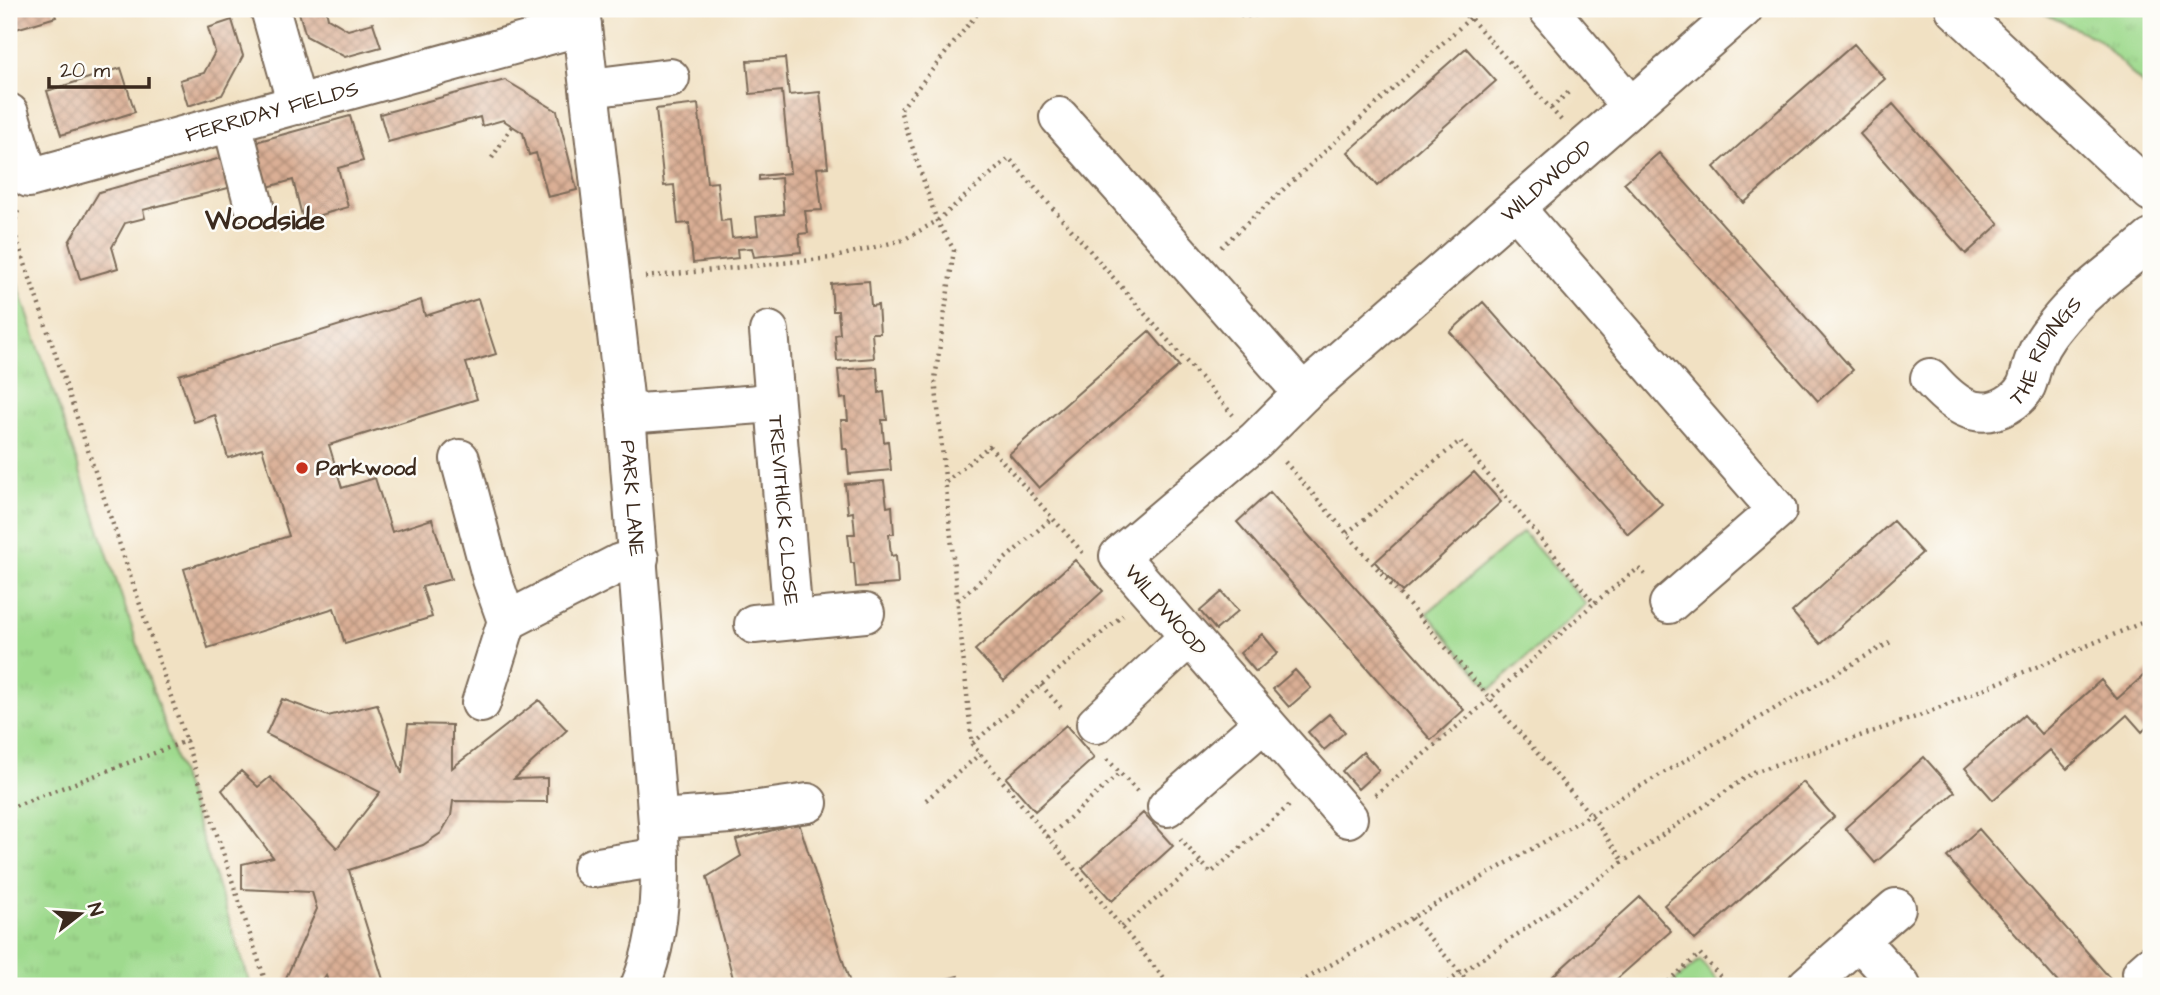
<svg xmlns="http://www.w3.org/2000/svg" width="2160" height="995" font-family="'Architects Daughter',sans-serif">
<defs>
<pattern id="park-tufts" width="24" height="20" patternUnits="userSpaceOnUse" patternTransform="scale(1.75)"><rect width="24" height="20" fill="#9fda8e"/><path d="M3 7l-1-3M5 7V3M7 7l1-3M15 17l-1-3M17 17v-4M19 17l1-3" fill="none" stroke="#8abb7a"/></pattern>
<pattern id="building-cross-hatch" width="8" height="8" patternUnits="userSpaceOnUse" patternTransform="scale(1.75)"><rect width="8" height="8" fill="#daaf95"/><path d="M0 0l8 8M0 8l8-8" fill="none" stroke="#b28f79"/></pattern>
</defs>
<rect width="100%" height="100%" fill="#fdfcf7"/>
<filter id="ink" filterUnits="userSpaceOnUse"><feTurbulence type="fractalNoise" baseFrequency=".0143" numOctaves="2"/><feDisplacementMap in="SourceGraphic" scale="14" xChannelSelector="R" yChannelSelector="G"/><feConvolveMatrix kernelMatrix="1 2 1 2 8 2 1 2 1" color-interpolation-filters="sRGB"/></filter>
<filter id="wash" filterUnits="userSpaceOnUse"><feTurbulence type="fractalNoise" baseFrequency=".00686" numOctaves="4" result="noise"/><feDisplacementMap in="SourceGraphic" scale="28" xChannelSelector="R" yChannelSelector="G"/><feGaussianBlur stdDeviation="1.57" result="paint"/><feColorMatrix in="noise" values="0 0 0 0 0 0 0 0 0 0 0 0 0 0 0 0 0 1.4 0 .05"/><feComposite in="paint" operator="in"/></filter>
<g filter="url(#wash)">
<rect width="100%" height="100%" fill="#f1e1c3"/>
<path fill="#9fda8e" stroke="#6d8256" stroke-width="2" d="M1523 532 1586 604 1490 690 1427 613Z
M1700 960 1721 986H1669Z"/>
<path fill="url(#park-tufts)" stroke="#6d8256" stroke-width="2" d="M2035 9H2151V93L2099 40Z
M9 258 33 330 251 986H9Z"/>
<g id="blocks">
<path fill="url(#building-cross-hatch)" d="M10 9H53L56 17 16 29Z
M298 9H326L328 18 348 30 373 23 381 47 345 57 306 36Z
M232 20 243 56 222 95 188 106 180 80 204 73 215 52 208 28Z
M1854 44 1885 79 1744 203 1714 167Z
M1466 48 1496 81 1377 186 1348 152Z
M785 58 789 95 820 92 828 167 817 168 822 210 805 211 808 233 799 234 801 252 754 257 752 248 737 249 738 258 693 263 689 223 678 224 674 185 664 186 656 109 698 104 707 183 717 182 721 221 730 220 732 238 758 235 756 217 784 214 781 178 759 180V176L790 173 782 91 750 94 747 61Z
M121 68 135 112 61 135 47 91Z
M505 80 557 111 577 190 548 197 536 153 529 155 523 133 503 120 482 126 480 117 388 142 380 114Z
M1893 104 1999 224 1966 254 1860 134Z
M350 116 363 161 338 168 348 207 303 220 293 180 264 188 252 143Z
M1659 153 1853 370 1818 401 1624 183Z
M228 156 236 186 143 210 145 218 125 223 112 247 118 268 80 279 69 242 99 192Z
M869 281 871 306 878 305 880 333H872L874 358 837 361 835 335 840 334 838 311H833L831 284Z
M478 299 496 354 466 363 477 399 329 445 342 488 375 478 392 532 432 519 451 579 422 587 432 617 345 644 334 608 208 648 184 569 289 536 262 448 228 458 215 415 194 422 179 375 421 300 425 316Z
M1483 302 1662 504 1628 534 1450 332Z
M1149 331 1179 366 1039 488 1009 454Z
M877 367 879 393 884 392 887 420H882L884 442 888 441 891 470 849 474 847 449H843L841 420H848L846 398 841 399 838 370Z
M1474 472 1501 502 1402 592 1375 562Z
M884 481 887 507 892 506 894 534H889L891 556 896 555 898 584 856 587 854 563H851L848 534H855L853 512 848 513 845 484Z
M1270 492 1464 710 1431 740 1237 522Z
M1893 521 1922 553 1821 644 1792 612Z
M1075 560 1103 591 1004 681 975 650Z
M1222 592 1238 611 1216 630 1200 611Z
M1262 634 1278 653 1256 672 1240 653Z
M2151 669V723L2142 732 2127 715 2067 769 2050 750 1993 800 1965 768 2024 715 2041 734 2101 680 2117 699Z
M1295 670 1311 688 1289 707 1273 689Z
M282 699 328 716 377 704 402 774 408 724 452 725V768L539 700 567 730 514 779 547 778V802L453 801 451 816 441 833 423 845 349 870 385 986H329L326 975 319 986H298L285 980 317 909 312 892 242 889V864L273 857 222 790 241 771 258 787 270 777 337 848 380 792 266 734Z
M1329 714 1345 732 1324 750 1308 732Z
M1066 725 1094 758 1035 811 1006 778Z
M1363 752 1379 770 1358 789 1342 771Z
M1924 757 1955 792 1875 863 1845 828Z
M1803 782 1834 817 1695 940 1664 905Z
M1143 813 1173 846 1112 901 1082 868Z
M799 823 851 986H735L707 877 741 856 736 840Z
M1979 829 2117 986H2061L1947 857Z
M1640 897 1671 931 1609 986H1542Z
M958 976 963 986H925L924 985Z"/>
</g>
</g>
<g filter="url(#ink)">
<use href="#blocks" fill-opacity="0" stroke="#7b6a58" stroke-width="2"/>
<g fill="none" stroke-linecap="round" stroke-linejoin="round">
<defs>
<g id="minor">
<path d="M270 9 297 105"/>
<path id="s1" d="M580 9 626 414 659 836C662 886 660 940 640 986"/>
<path d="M1548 9 1631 107"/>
<path d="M1955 9 2151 192"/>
<path d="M590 88 670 78"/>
<path id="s2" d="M9 113 29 178 582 26"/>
<path d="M1059 117 1303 393"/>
<path d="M232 123 254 206"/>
<path d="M1515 208 1777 510 1669 604"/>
<path id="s3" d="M769 331 793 620"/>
<path id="s4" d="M1930 378C1951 402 1975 423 2007 405 2014 401 2022 394 2026 386 2030 377 2031 366 2036 356 2042 341 2052 329 2063 316 2089 286 2122 265 2151 239"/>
<path d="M626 414 774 403"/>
<path d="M460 459 492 579 507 621 481 703"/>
<path d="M507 621 620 563 639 558"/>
<path d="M754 624 865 613"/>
<path d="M1096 724 1189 637"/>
<path d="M1167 807 1264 722"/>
<path id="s5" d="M1348 818 1119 556 1256 440 1303 393 1743 9"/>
<path d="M658 819 730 814 808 803"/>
<path d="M592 868 660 857"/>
<path d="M1896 908 1859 940 1901 986"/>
<path d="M2142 973 2151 965"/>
<path d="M1807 986 1859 940"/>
</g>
</defs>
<use href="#minor" stroke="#7b6a58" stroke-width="42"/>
<path stroke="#7b6a58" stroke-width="4.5" stroke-dasharray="2 5" stroke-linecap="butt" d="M981 9 900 110 937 221 954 250 935 379 972 744 1170 986
M1213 9 1247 16 1319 9
M1453 9 1470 18 1561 120
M1551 108 1571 90
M492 158 512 126
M18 211 13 228 186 741
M1221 247 1470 18
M645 277 831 258 903 240 937 221 1009 158 1233 415
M1285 462 1590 814 1624 862
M946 482 989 446 1083 553
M1347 533 1460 441 1594 603 1639 568 1647 577
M958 600 1052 518
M1041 685 1064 711
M973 743 1123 615
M1107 759 1137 791
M1375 795 1490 699 1594 603
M926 800 980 754
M9 808 186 741 267 986
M1048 837 1120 773
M1180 839 1211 873 1291 804
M1412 918 1472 986
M1122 927 1201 862
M1294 986 1892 641
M1442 986 1754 772 1919 716 2151 619
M1663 986 1700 954 1729 986"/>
<use href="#minor" stroke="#fff" stroke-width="38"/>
</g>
</g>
<circle fill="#c8321e" stroke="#fdfcf7" stroke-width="2.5" cx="302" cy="468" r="7"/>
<g text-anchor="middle" stroke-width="5" stroke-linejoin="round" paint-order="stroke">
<g font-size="21" fill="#3b2a1e" stroke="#fdfcf7">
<text dy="7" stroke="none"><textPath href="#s2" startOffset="320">FERRIDAY FIELDS</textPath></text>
<text dy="7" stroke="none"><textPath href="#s5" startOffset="917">WILDWOOD</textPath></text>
<text dy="7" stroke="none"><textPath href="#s4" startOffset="158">THE RIDINGS</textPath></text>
<text dy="7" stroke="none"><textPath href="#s1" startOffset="492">PARK LANE</textPath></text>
<text dy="7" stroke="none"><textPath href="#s3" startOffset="180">TREVITHICK CLOSE</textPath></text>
<text transform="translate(1166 610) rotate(49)" y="7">WILDWOOD</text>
</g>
<g font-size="21" font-weight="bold" fill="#3b2a1e" stroke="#fdfcf7" text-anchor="start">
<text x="316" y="475">Parkwood</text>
</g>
<g font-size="28" font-weight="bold" fill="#3b2a1e" stroke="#fdfcf7">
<text x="265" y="229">Woodside</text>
</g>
</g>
<rect width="2160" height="995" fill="none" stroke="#fdfcf7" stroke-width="35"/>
<g transform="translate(80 914) rotate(73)" stroke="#fdfcf7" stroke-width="5" paint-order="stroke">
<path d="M0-5L12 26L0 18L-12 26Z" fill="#3b2a1e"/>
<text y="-10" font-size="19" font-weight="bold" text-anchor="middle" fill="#3b2a1e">N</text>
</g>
<path d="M49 77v10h100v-10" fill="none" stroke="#3b2a1e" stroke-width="3.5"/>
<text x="60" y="77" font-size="21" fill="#3b2a1e" stroke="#fdfcf7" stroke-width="5" paint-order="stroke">20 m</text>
</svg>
